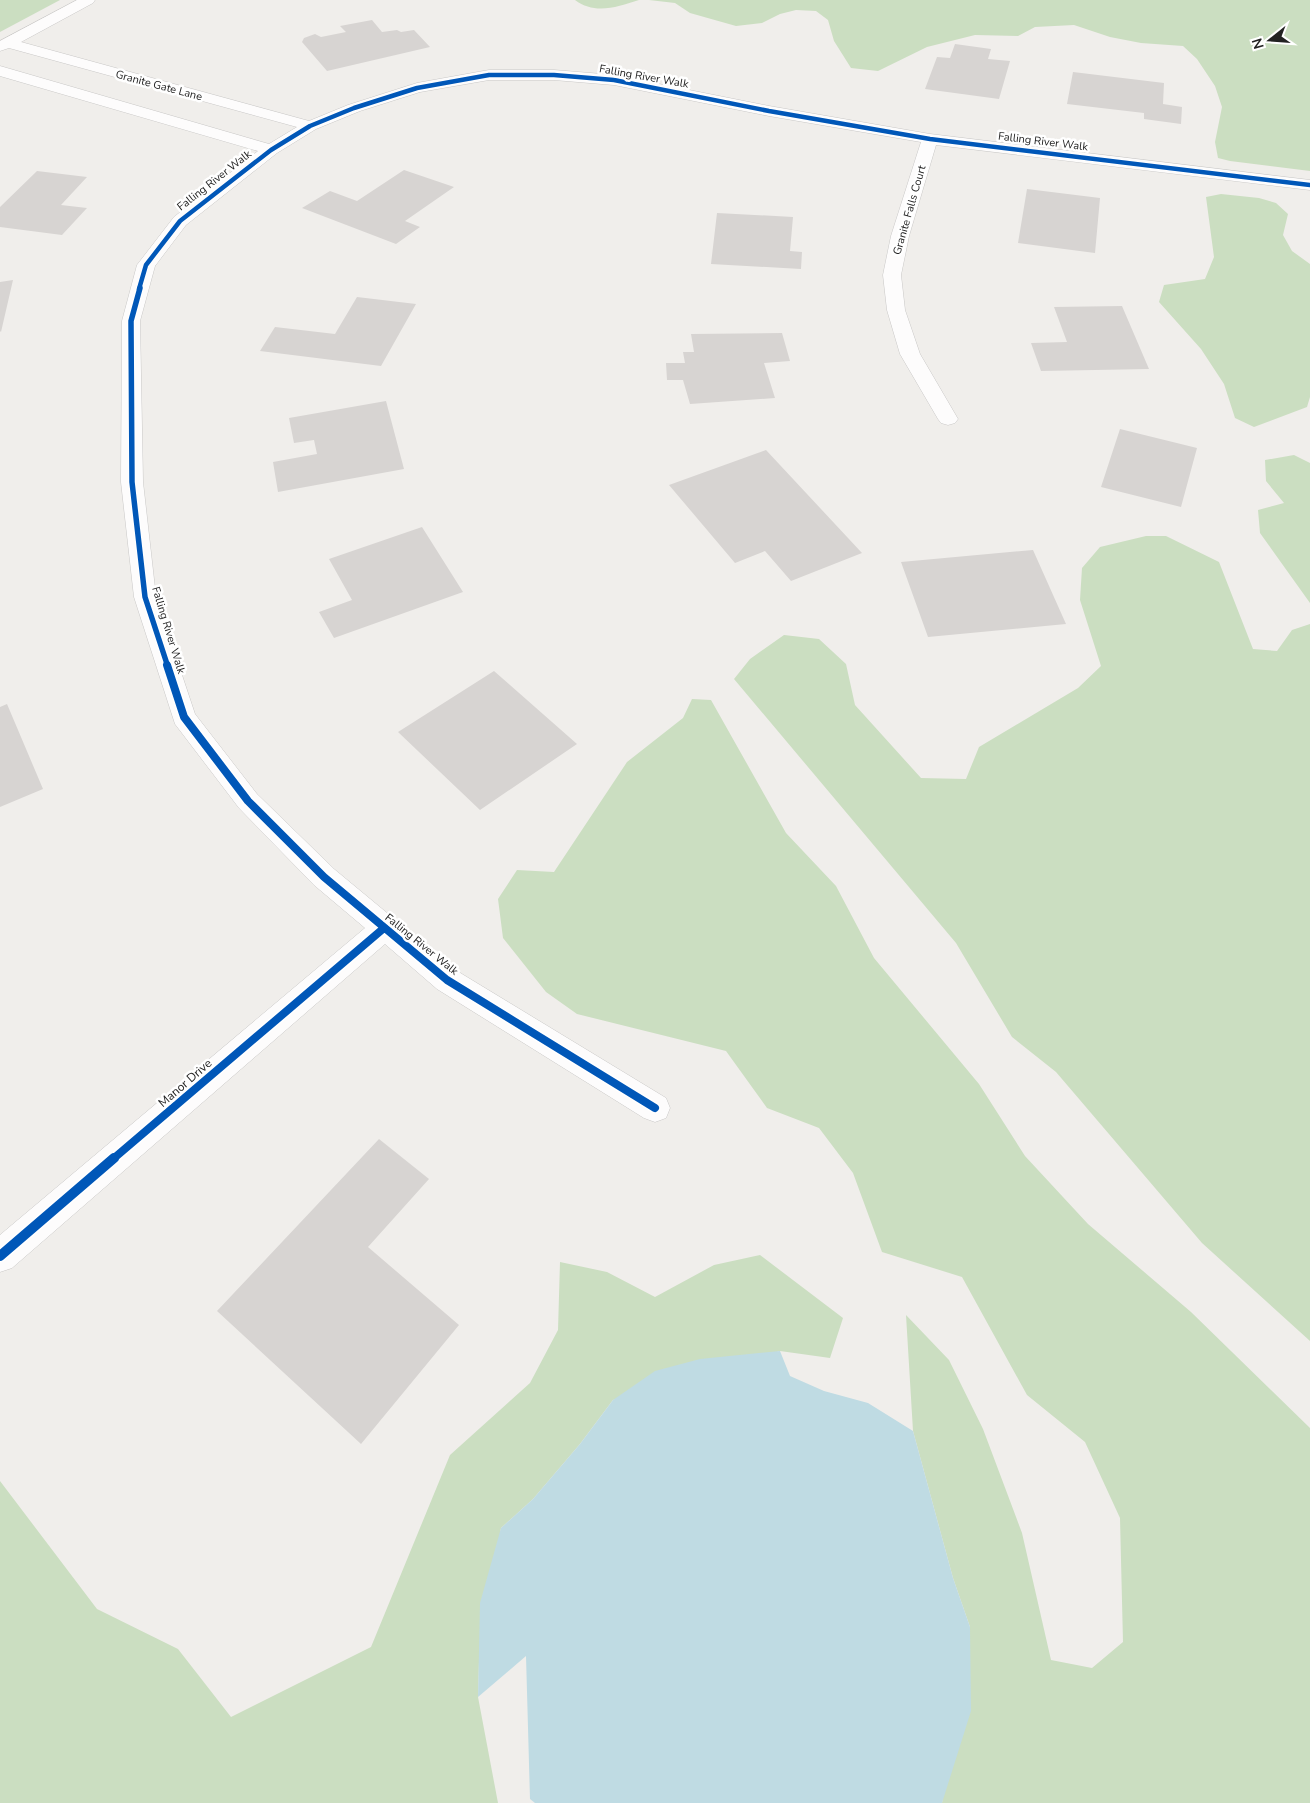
<svg xmlns="http://www.w3.org/2000/svg" width="1310" height="1803" font-family="'Nunito Sans',sans-serif">
<rect width="100%" height="100%" fill="#f0eeeb"/>
<path fill="#cbdec1" d="M0 0H60L0 32Z
M575 0H639C617 7 595 15 575 0Z
M649 0H1310V171L1230 161 1218 158 1215 142 1222 107 1215 86 1197 59 1183 46 1141 43 1110 37 1074 25 1035 27 1018 36 975 35 927 47 878 71 851 68 834 41 828 20 816 11 796 10 780 14 762 23 736 26 690 13 675 3Z
M1221 194 1259 198 1276 203 1288 214 1283 235 1292 251 1310 264V397L1307 407 1254 427 1235 418 1224 384 1201 349 1159 302 1164 285 1205 279 1214 257 1206 197Z
M1294 455 1310 463V603L1260 533 1258 510 1284 503 1266 481 1265 460Z
M1146 536H1166L1219 562 1253 649 1277 651 1292 630 1310 624V1341L1202 1243 1056 1072 1012 1037 956 943 734 679 750 659 784 635 819 639 846 664 855 705 921 778 966 779 979 747 1078 688 1101 666 1080 600 1082 568 1100 547Z
M692 699 711 700 786 833 836 886 874 958 979 1084 1025 1156 1088 1224 1191 1312 1310 1428V1803H942L970 1627 953 1578 913 1431 906 1315 949 1360 983 1429 1022 1533 1051 1660 1092 1668 1123 1642 1120 1518 1085 1442 1027 1395 962 1277 882 1252 853 1173 819 1128 767 1108 726 1051 577 1014 546 992 503 938 498 899 517 870 554 872 627 762 683 718Z
M760 1255 843 1318 830 1358 780 1351 613 1400 580 1444 533 1499 501 1528 479 1662 478 1697 498 1803H0V1481L97 1609 178 1649 231 1717 371 1647 450 1455 530 1383 558 1330 560 1262 607 1272 655 1297 714 1265Z"/>
<path fill="#bfdbe3" d="M780 1351 790 1376 824 1391 868 1403 913 1431 953 1578 970 1627 971 1711 942 1803H535L530 1799 526 1656 478 1697 480 1603 501 1528 533 1499 580 1444 613 1400 655 1371 700 1359Z"/>
<path fill="#d7d4d2" d="M372 20 382 32 397 30 401 32 414 30 430 47 327 71 302 42 304 38 315 34 321 37 346 32 340 26Z
M955 44 991 49 988 59 1010 61 999 99 925 89 937 57 950 58Z
M1073 72 1164 83 1163 104 1182 107 1181 124 1144 119V113L1067 104Z
M404 170 454 187 405 221 420 227 396 244 302 208 330 191 357 201Z
M37 171 87 177 61 205 87 208 62 235 0 227V207Z
M1027 189 1100 198 1095 253 1018 243Z
M717 213 793 217 790 251 802 252 801 269 711 264Z
M13 280 1 332 0 331V282Z
M357 297 416 304 381 366 260 351 275 327 335 334Z
M1122 306 1149 369 1041 371 1031 343 1067 342 1054 307Z
M782 333 790 361 764 363 775 398 690 404 683 380H667L666 363H685L683 352H694L691 334Z
M386 401 404 469 278 492 273 462 317 454 314 440 294 443 289 418Z
M1120 429 1197 448 1181 507 1101 487Z
M766 450 862 553 791 581 765 551 735 563 669 485Z
M422 527 463 592 334 638 319 612 352 600 329 559Z
M1033 550 1066 624 928 637 901 562Z
M494 671 577 744 480 810 398 732Z
M7 704 43 789 0 807V707Z
M379 1139 429 1179 368 1247 459 1325 361 1444 217 1311Z"/>
<g fill="none" stroke-linecap="round" stroke-linejoin="round">
<defs>
<path id="minor" d="M77 0H95L93 3 21 42 309 121 348 105 417 83 489 70H554L614 75 769 106 930 134 1310 180V190L936 145 909 236 901 275 905 310 920 354 958 419 955 423 948 425 941 423 938 419 900 354 887 310 883 275 891 236 921 142 769 116 614 85 554 80H489L420 92 360 111 316 129 277 153 186 225 155 266 140 321 143 482 156 597 195 714 257 794 334 869 457 971 666 1098 670 1108 666 1118 655 1122 644 1118 437 989 385 944 12 1268 0 1272V1235L365 928 314 885 239 808 175 724 134 597 121 482 122 321 137 265 174 217 258 151 0 76V66L269 144 297 127 9 48 0 51V41Z"/>
</defs>
<use href="#minor" stroke="#c9c8c7" stroke-width="1"/>
<use href="#minor" fill="#fdfcfc" fill-rule="evenodd"/>
<defs>
<path id="cycleway-far3" d="M139 289 146 265 180 221 271 150 310 126 354 108 417 88 489 75H554L614 80 769 111 930 139 1310 185"/>
<path id="cycleway-far2" d="M140 288 131 321 132 482 145 597 168 667"/>
<path id="cycleway-far1" d="M167 665 184 717 248 801 324 877 447 980 655 1108
M113 1159 384 928"/>
<path id="cycleway" d="M0 1256 114 1158"/>
</defs>
<use href="#cycleway-far3" stroke="#fff" stroke-width="6"/>
<use href="#cycleway-far2" stroke="#fff" stroke-width="8"/>
<use href="#cycleway-far1" stroke="#fff" stroke-width="11"/>
<use href="#cycleway" stroke="#fff" stroke-width="13"/>
<use href="#cycleway-far3" stroke="#0057b8" stroke-width="4.5"/>
<use href="#cycleway-far2" stroke="#0057b8" stroke-width="5.5"/>
<use href="#cycleway-far1" stroke="#0057b8" stroke-width="8"/>
<use href="#cycleway" stroke="#0057b8" stroke-width="10"/>
</g>
<g text-anchor="middle" stroke-width="5" stroke-linejoin="round" paint-order="stroke">
<g font-size="11" fill="#222" stroke="#fff">
<text transform="translate(644 76) rotate(10)" y="4">Falling River Walk</text>
<text transform="translate(159 85) rotate(15)" y="4">Granite Gate Lane</text>
<text transform="translate(1043 141) rotate(7)" y="4">Falling River Walk</text>
<text transform="translate(214 180) rotate(-38)" y="4">Falling River Walk</text>
<text transform="translate(909 210) rotate(-74)" y="4">Granite Falls Court</text>
<text transform="translate(169 630) rotate(73)" y="4">Falling River Walk</text>
<text transform="translate(422 944) rotate(39)" y="4">Falling River Walk</text>
</g>
<g font-size="12" fill="#222" stroke="#fff">
<text transform="translate(185 1083) rotate(-41)" y="4">Manor Drive</text>
</g>
</g>
<g transform="translate(1270 40) rotate(253)" stroke="#ffffff" stroke-width="4" paint-order="stroke">
<path d="M0-4L9 19L0 12L-9 19Z" fill="#222222"/>
<text y="-8" font-size="14" font-weight="bold" text-anchor="middle" fill="#222222">N</text>
</g>
</svg>
